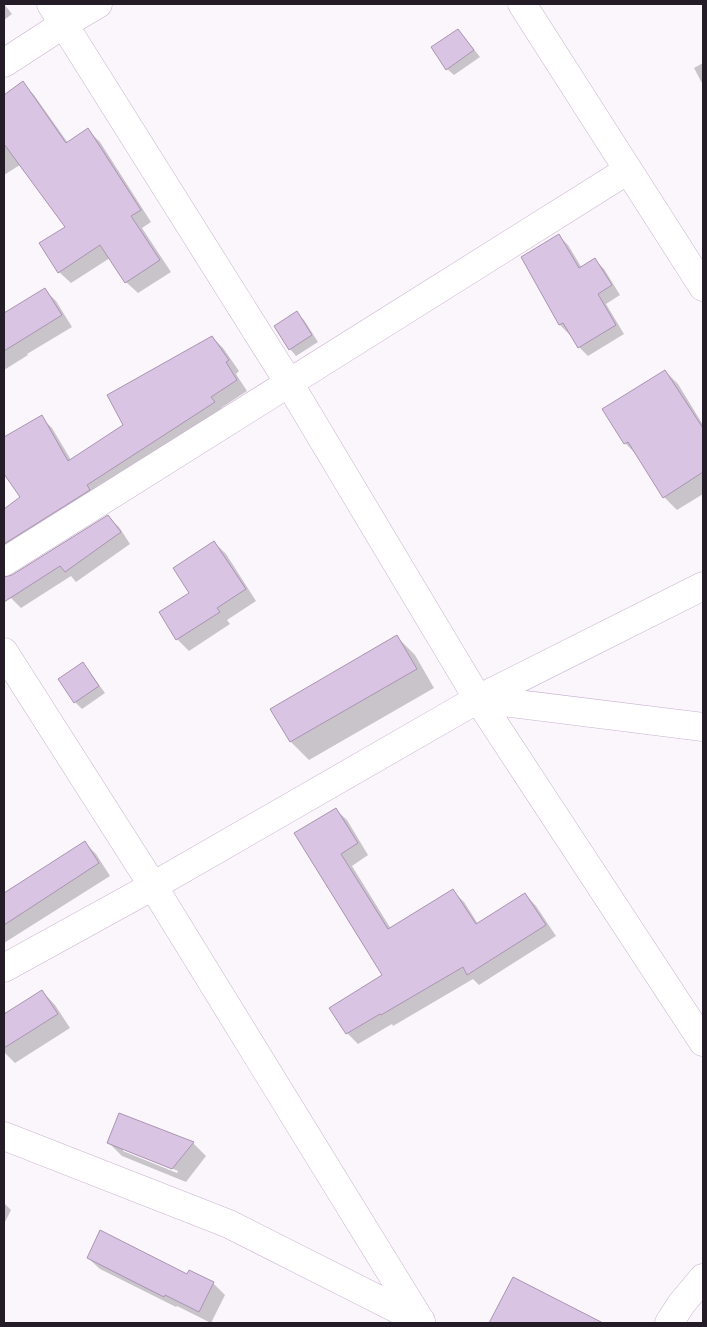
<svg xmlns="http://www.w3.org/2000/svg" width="707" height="1327" font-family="Manrope,sans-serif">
<rect width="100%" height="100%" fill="#fbf6fc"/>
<path fill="#0003" fill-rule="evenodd" d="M4 4 12 14 4 20Z
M458 30 464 37 480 57 454 75 447 69Z
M703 63V85L694 68Z
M22 83 34 95 68 143 88 130 100 142 151 222 142 228 171 272 138 293 126 282 110 258 71 283 59 272 66 227 20 165 4 175V96Z
M559 236 568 245 582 268 595 260 604 269 620 295 606 304 624 334 588 356 579 347 571 333 569 334 560 325 523 258Z
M45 290 56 301 72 327 27 354 28 355 4 370V314Z
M297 313 304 320 318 342 296 356 290 349Z
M212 337 223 348 239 371 236 374 247 391 221 408 225 414 4 562V510L22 497 4 464V438L41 417 52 428 71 460 125 425Z
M665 371 678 384 703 425V494L677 510 664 497 638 456 625 443 604 409Z
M108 517 119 527 130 544 76 582 71 576 21 608 10 597 4 588V579L12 577Z
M214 542 226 554 256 601 227 620 230 624 189 651 177 639 160 613 191 593Z
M397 637 415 655 434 688 309 760 291 742 272 709Z
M82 664 89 671 105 693 82 709 75 702 60 680Z
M335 809 347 820 368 855 352 866 391 929 453 891 464 902 478 924 525 894 536 906 556 936 479 985 473 979 393 1026 392 1024 358 1044 347 1033 383 975 295 834Z
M85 843 96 854 110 876 4 943V895Z
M42 991 55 1005 70 1028 15 1063 4 1052V1016Z
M120 1114 193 1143 206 1156 186 1182 122 1156 109 1143ZM123 1148 178 1171 177 1173 123 1151Z
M4 1203 11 1210 4 1224Z
M88 1258 188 1275 213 1283 225 1295 211 1323 177 1306 176 1307 100 1269Z
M514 1278 600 1323H501L494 1316Z"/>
<path fill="#dac4e3" stroke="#aa94b2" d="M458 29 474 50 446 70 431 47Z
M23 81 66 143 88 128 141 210 131 216 160 260 125 283 100 245 58 273 39 243 65 227 4 144V95Z
M559 234 579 268 595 258 612 285 598 294 616 325 578 348 563 323 559 325 521 257Z
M45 288 62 315 4 351V313Z
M297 311 312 335 289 350 274 326Z
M212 336 229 360 226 362 237 380 211 397 215 402 87 485 90 490 4 544V509L20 497 4 474V437L42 415 68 461 123 425 107 395Z
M665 370 703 428V472L663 498 628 442 624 444 602 409Z
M108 515 121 532 65 572 60 566 4 602V577L12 575Z
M214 541 246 589 217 608 220 612 176 640 159 612 189 593 173 568Z
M397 635 417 669 290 742 270 709Z
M83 662 99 686 74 703 58 679Z
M336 808 358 843 341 854 388 929 453 889 476 924 525 893 546 925 467 975 463 967 381 1015 380 1014 346 1034 329 1008 382 975 294 833Z
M85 841 99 863 4 925V893Z
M42 990 58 1014 4 1048V1014Z
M119 1113 194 1142 172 1169 107 1143Z
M100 1230 187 1274 189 1270 214 1282 199 1312 165 1295 164 1297 87 1258Z
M513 1277 603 1323H489Z"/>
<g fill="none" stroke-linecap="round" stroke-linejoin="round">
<defs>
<path id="minor" d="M51 4 289 383 478 699 703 1042
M522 4 703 287
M4 63 64 24 98 4
M4 562 628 170
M4 652 153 886 420 1320
M478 699 703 727
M4 968 153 886 478 699 703 586
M4 1136 229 1224 421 1321
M669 1323 682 1303 703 1278"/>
</defs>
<use href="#minor" stroke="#c8b2d0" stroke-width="29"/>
<use href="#minor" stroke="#fff" stroke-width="28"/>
</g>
<rect width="707" height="1327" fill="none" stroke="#241c27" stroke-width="10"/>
</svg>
